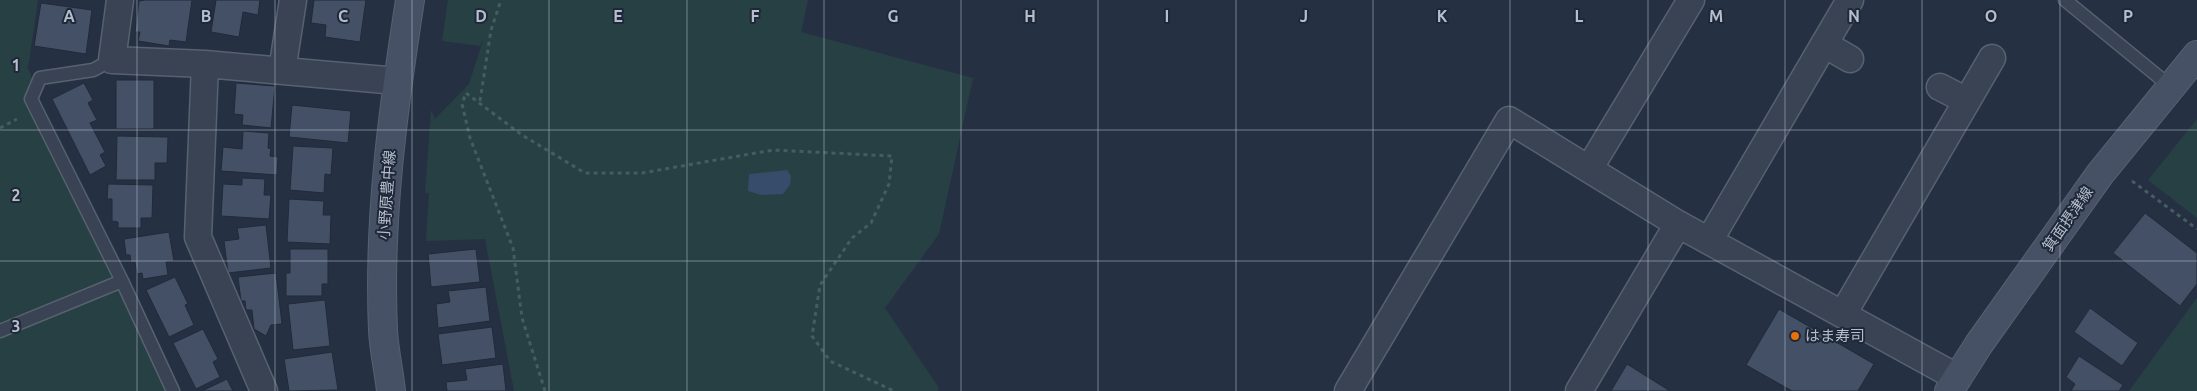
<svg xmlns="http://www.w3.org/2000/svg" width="2197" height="391" font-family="Ubuntu,'Noto Sans JP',sans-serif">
<rect width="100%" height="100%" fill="#253143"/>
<path fill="#274044" d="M0 0H38L28 68 42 104 179 391H0Z
M448 0H808L801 32 973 78 939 234 885 308 939 388 938 391H514L485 239 426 241 429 193H425L431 110 435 119 469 84 484 37 480 46 442 41Z
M2197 119V218L2148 180Z
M2197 298V391H2129Z"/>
<path fill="#374b6b" d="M787 170 791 176 790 185 783 194 761 195 748 191 749 174Z"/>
<path fill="#435065" stroke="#202a3a" d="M145 0H192L186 42 170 40 169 46 138 41 140 32H135L139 1Z
M216 0H260L258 15 243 12 239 37 211 32Z
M314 0H366L360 42 325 37 326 25 311 23Z
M41 3 92 10 86 54 34 46Z
M116 80H154V129H116Z
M84 83 93 100 88 103 97 120 90 123 105 152 100 155 106 166 90 175 52 99Z
M236 83 275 86 271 128 242 125 243 115 234 114Z
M292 105 351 111 348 143 289 137Z
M243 131 269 133 268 148 271 149 270 156 278 157 277 175 221 171 223 147 242 149Z
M117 136 168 137 167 163H155V180H116Z
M293 146 333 148 331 175 325 174 324 193 290 190Z
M242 178 265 179 264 195H271L269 219 221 216 223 184 242 185Z
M108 184 153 185 152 218H141V228H118V222L112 221V199H107Z
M289 199 324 201 323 215H331L330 244 287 242Z
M2145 213 2197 253V284L2180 306 2113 253Z
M266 225 271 268 228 273 224 241 239 239 237 228Z
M169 232 174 261 166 262 168 275 143 279 142 273 137 274 135 262 131 263 130 255H126L124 239Z
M290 249H328V284H322V296H286V273H290Z
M476 249 480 282 431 287 428 254Z
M276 273 282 324 271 325 266 336 254 329 252 310H246L245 301H241L238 277Z
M175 277 188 304 185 305 194 325 169 337 146 290Z
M486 287 490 321 438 328 436 304 450 302 448 291Z
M325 300 330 346 293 350 288 304Z
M2090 308 2138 343 2122 366 2074 332Z
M1779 309 1874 364 1858 391H1792L1746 365Z
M492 327 496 358 442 365 438 334Z
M203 329 218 359 213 362 220 377 196 389 173 343Z
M332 352 338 390 289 391 284 359Z
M2079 356 2123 385 2119 391H2071L2075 384 2066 377Z
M503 364 506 391H447L446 382 467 380 465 369Z
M1627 364 1670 391H1611Z
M227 379 233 391H202Z"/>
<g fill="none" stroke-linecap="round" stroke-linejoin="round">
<defs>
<path id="lane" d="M2065 0 2171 87
M112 60 93 70 40 78 31 99 122 281 173 391
M0 331 122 281"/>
<path id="street" d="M120 0 112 60 205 64 397 81
M1824 44 1850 59
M205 64 198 237 264 391
M282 71 293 0
M1940 87 1967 101
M1589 169 1691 0
M1709 241 1850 0
M1843 314 1992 58
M1348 391 1509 120 1678 224 1958 378
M1579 391 1678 224"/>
<path id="secondary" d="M391 391C389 371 384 351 383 330 378 219 393 110 410 0
M1949 391 1979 344 2100 174 2197 55"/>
</defs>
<use href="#lane" stroke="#576170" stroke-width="15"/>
<use href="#street" stroke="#576170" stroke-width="29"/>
<use href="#secondary" stroke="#576170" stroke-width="30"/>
<path stroke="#455d61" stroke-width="3" stroke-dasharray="4 4" stroke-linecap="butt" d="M480 101 491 30 501 0
M0 128 17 119
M2132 181 2197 229
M545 391 522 318 513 248 470 138 462 104 466 93 522 135 585 173H642L773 150 892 156 889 184 871 223 852 238 820 285 812 336 830 361 894 391"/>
<use href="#lane" stroke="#394353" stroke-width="12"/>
<use href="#street" stroke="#394353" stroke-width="26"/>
<use href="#secondary" stroke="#475166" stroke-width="28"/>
</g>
<path fill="none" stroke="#b6becd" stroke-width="1" stroke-opacity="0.55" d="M137 0V391M275 0V391M412 0V391M549 0V391M687 0V391M824 0V391M961 0V391M1098 0V391M1236 0V391M1373 0V391M1510 0V391M1648 0V391M1785 0V391M1922 0V391M2060 0V391M0 130H2197M0 261H2197"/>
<circle fill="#e8710a" stroke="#1e2838" stroke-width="2" cx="1795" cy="336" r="5"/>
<g text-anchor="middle" stroke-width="4" stroke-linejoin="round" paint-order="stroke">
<g font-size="15" fill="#b6becd" stroke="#1e2838">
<text transform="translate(387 195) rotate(-86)" y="5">小野原豊中線</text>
<text transform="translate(2068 219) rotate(-55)" y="5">箕面摂津線</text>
</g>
<g font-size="15" fill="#b6becd" stroke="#1e2838" text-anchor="start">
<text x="1805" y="341">はま寿司</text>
</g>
</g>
<g font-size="16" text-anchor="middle" font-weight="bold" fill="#b6becd" stroke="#1e2838" stroke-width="4" stroke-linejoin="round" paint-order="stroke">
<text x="69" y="22">A</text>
<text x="206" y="22">B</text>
<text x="343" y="22">C</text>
<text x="481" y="22">D</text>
<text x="618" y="22">E</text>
<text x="755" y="22">F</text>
<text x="893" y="22">G</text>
<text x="1030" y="22">H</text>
<text x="1167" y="22">I</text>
<text x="1304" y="22">J</text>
<text x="1442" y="22">K</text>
<text x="1579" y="22">L</text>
<text x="1716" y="22">M</text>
<text x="1854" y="22">N</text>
<text x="1991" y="22">O</text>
<text x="2128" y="22">P</text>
<text x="16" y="71">1</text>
<text x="16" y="201">2</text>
<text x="16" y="332">3</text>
</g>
</svg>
